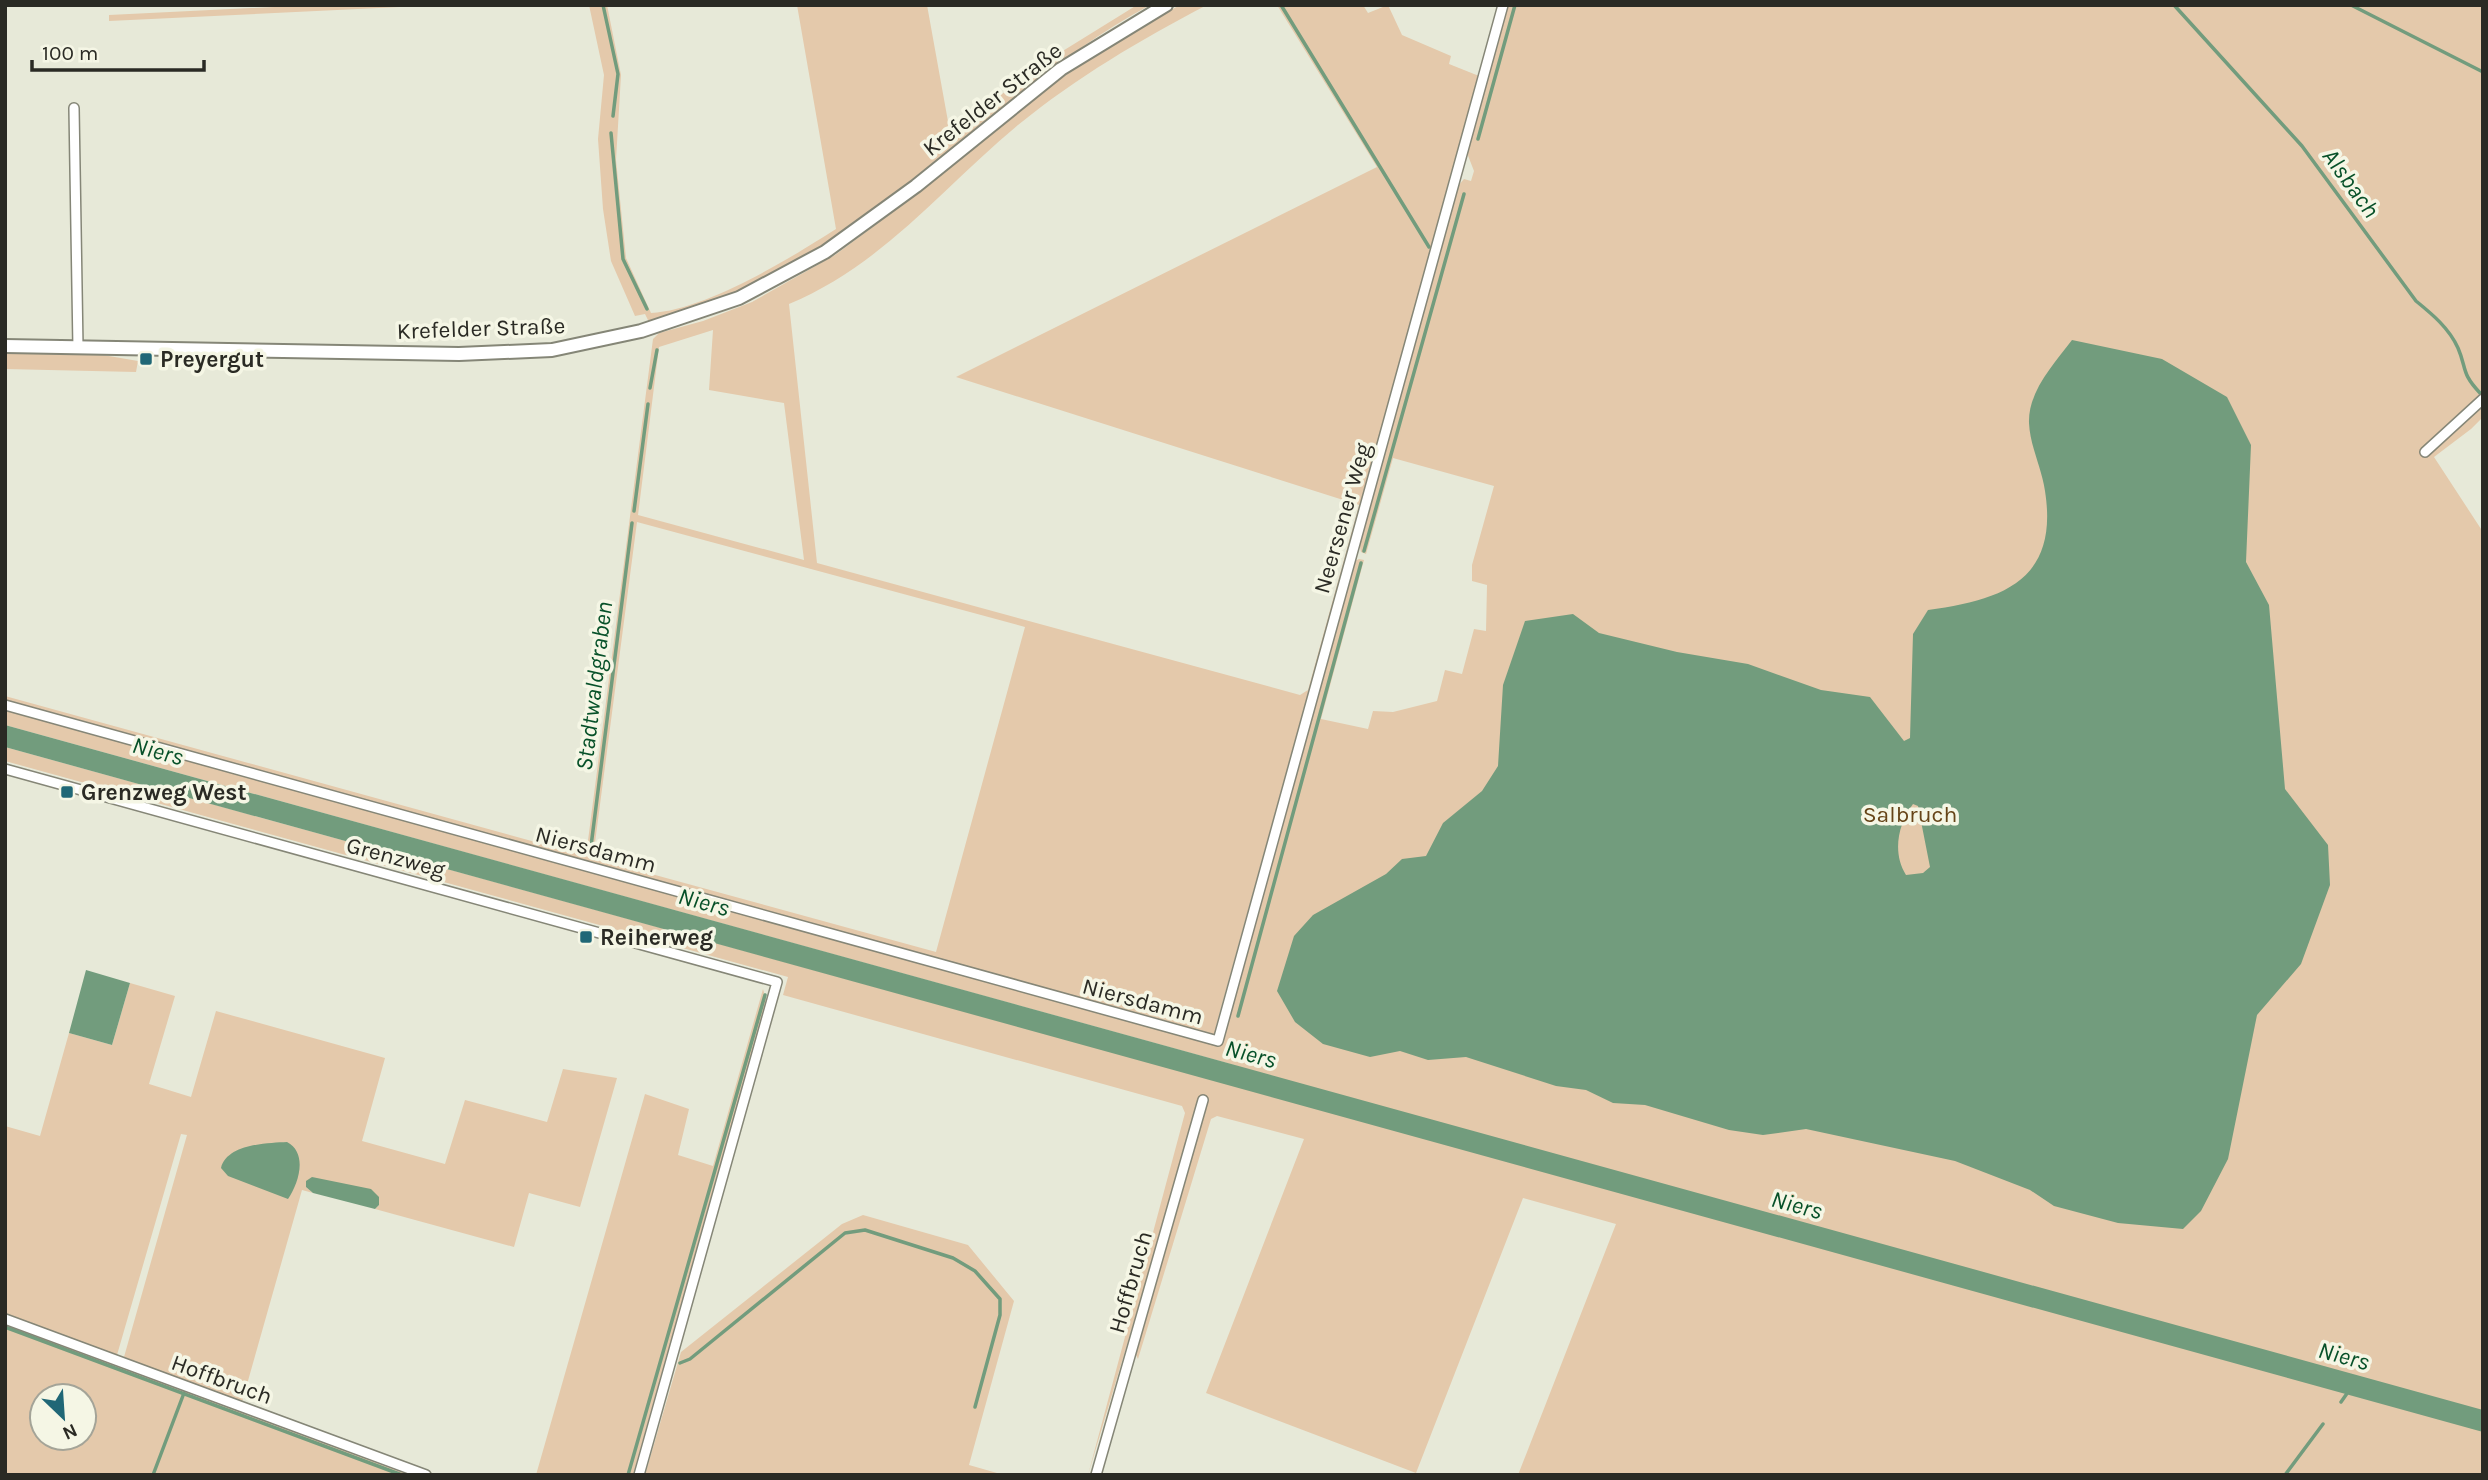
<svg xmlns="http://www.w3.org/2000/svg" width="2488" height="1480" font-family="Karla,sans-serif">
<rect width="100%" height="100%" fill="#e7e9d8"/>
<path fill="#e4c9ab" fill-rule="evenodd" d="M315 5H441L109 21V15Z
M589 5H607L621 75 616 160 626 258 651 313C706 310 789 259 836 229L797 5H927L951 138 1024 75 1137 5H1150C1049 60 967 140 876 207 856 222 837 239 816 252 763 283 708 305 650 324L645 314 635 316 611 261 603 209 598 139 604 75Z
M1180 5H1207C1140 40 1077 77 1018 125 942 188 883 265 789 304L817 563 1300 695 1308 690 1359 505 956 377 1377 167 1277 5H1363L1368 13 1388 5 1402 35 1451 56 1449 64 1479 76 1216 1026 1225 1029 1353 562 1359 559 1364 560 1321 719 1368 729 1373 711 1393 712 1437 701 1445 670 1462 674 1474 629 1486 631 1487 585 1472 581V565L1494 486 1393 458 1366 554 1361 552 1359 543 1457 187 1464 179 1471 181 1474 171 1467 153 1508 5H2483V417L2471 429 2434 457 2483 532V1475H1518L1616 1224 1523 1198 1416 1473 1206 1393 1304 1139 1217 1116 1211 1119 1138 1359 1135 1353 1205 1113 1197 1110 1088 1475 1185 1113 1182 1106 783 995 788 977 5 761V747L1782 1237 1227 1063 5 725V696L586 856 653 339 659 333 703 321 752 302 835 255 906 202 1017 110 1102 49ZM713 330 709 390 784 403 804 560 638 515 659 347ZM637 522 1025 627 936 952 593 858Z
M5 352 103 355 138 361 136 372 5 369Z
M130 983 175 996 149 1084 191 1097 216 1011 385 1058 362 1141 445 1164 465 1100 547 1122 563 1069 617 1078 580 1207 529 1193 514 1247 375 1209 379 1205 306 1187 313 1193 302 1190 242 1402 124 1357 187 1135 181 1134 117 1355 5 1313V1126L40 1136 69 1033 112 1045Z
M763 989 767 1003 633 1475H536L645 1094 689 1109 678 1155 713 1166Z
M863 1215 968 1245 1014 1301 969 1465 1004 1475H645L681 1352 842 1224Z
M5 1323 412 1475H5ZM42 1396H84V1438H42Z"/>
<path fill="#729c7d" fill-rule="evenodd" d="M2072 340 2162 359 2227 397 2251 445 2246 562 2269 605 2285 789 2328 845 2330 885 2301 964 2257 1015 2228 1159 2201 1211 2183 1229 2118 1223 2054 1206 2030 1190 1955 1161 1806 1129 1763 1135 1729 1130 1645 1105 1613 1103 1586 1090 1556 1086 1466 1057 1428 1060 1400 1051 1370 1057 1323 1044 1295 1022 1277 991 1294 936 1313 915 1386 874 1402 859 1426 856 1443 823 1482 791 1498 766 1503 685 1525 621 1573 614 1599 633 1677 652 1748 664 1821 690 1870 697 1904 741 1910 738 1913 634 1928 610C2003 600 2059 580 2045 491 2042 469 2030 446 2029 423 2028 391 2054 364 2072 340ZM1913 804 1918 806 1930 867 1923 873 1906 875C1892 853 1898 824 1913 804Z
M5 725 2483 1410V1432L5 747Z
M86 970 130 983 112 1045 69 1033Z
M287 1142C308 1153 299 1183 288 1199L228 1176 221 1168C227 1144 267 1143 287 1142Z
M312 1177 371 1189 379 1197V1205L375 1209 313 1193 306 1187V1181Z"/>
<g fill="none" stroke-linecap="round" stroke-linejoin="round">
<path stroke="#729c7d" stroke-width="3.5" d="M603 5 618 74 613 116
M1281 5 1429 247
M2174 5 2302 146 2416 301C2432 314 2449 328 2458 348 2467 369 2461 373 2480 393
M2351 5 2483 72
M611 133 623 259 647 309
M1478 139 1515 5
M650 388 657 350
M634 511 648 404
M1364 551 1464 194
M590 854 632 523
M1238 1016 1361 563
M5 1327 402 1475
M680 1363 690 1359 845 1233 865 1230 953 1258 975 1271 1000 1299V1315L975 1407
M2341 1402 2348 1392
M153 1475 184 1393
M628 1475 765 995
M2285 1475 2323 1424"/>
<defs>
<path id="minor" d="M74 108 78 348
M2425 452 2483 399
M5 705 1218 1041 1503 5
M5 769 777 982 639 1475
M5 1319 426 1475
M1096 1475 1203 1100"/>
<path id="secondary" d="M5 346 459 354 552 350 641 331 739 298 825 252 916 186 1061 69 1166 5"/>
</defs>
<use href="#minor" stroke="#858677" stroke-width="12"/>
<use href="#secondary" stroke="#858677" stroke-width="16"/>
<use href="#minor" stroke="#fff" stroke-width="9"/>
<use href="#secondary" stroke="#fff" stroke-width="12"/>
</g>
<g fill="#206776" stroke="#f5f6e5" stroke-width="2.5">
<rect x="139" y="352" width="14" height="14" rx="3.5"/>
<rect x="60" y="785" width="14" height="14" rx="3.5"/>
<rect x="579" y="930" width="14" height="14" rx="3.5"/>
</g>
<g text-anchor="middle" stroke-width="7" stroke-linejoin="round" paint-order="stroke">
<g font-size="23" fill="#2a2a24" stroke="#f5f6e5">
<text transform="translate(992 99) rotate(-38)" y="8">Krefelder Straße</text>
<text transform="translate(481 328) rotate(-2)" y="8">Krefelder Straße</text>
<text transform="translate(1342 518) rotate(-74)" y="8">Neersener Weg</text>
<text transform="translate(596 849) rotate(15)" y="8">Niersdamm</text>
<text transform="translate(396 857) rotate(15)" y="8">Grenzweg</text>
<text transform="translate(1143 1001) rotate(15)" y="8">Niersdamm</text>
<text transform="translate(1130 1282) rotate(-74)" y="8">Hoffbruch</text>
<text transform="translate(222 1379) rotate(20)" y="8">Hoffbruch</text>
</g>
<g font-size="23" font-weight="bold" fill="#2a2a24" stroke="#f5f6e5" text-anchor="start">
<text x="160" y="367">Preyergut</text>
<text x="81" y="800">Grenzweg West</text>
<text x="600" y="945">Reiherweg</text>
</g>
<g font-size="23" fill="#664417" stroke="#f5f6e5">
<text x="1910" y="822">Salbruch</text>
</g>
<g font-size="24" font-style="italic" fill="#075129" stroke="#f5f6e5">
<text transform="translate(2351 183) rotate(54)" y="8">Alsbach</text>
<text transform="translate(594 686) rotate(-83)" y="8">Stadtwaldgraben</text>
<text transform="translate(158 751) rotate(15)" y="8">Niers</text>
<text transform="translate(704 902) rotate(15)" y="8">Niers</text>
<text transform="translate(1251 1054) rotate(15)" y="8">Niers</text>
<text transform="translate(1797 1205) rotate(15)" y="8">Niers</text>
<text transform="translate(2344 1356) rotate(15)" y="8">Niers</text>
</g>
</g>
<rect width="2488" height="1480" fill="none" stroke="#2a2a24" stroke-width="14"/>
<g transform="translate(63 1417) rotate(155)"><circle r="33" fill="#f5f6e5" stroke="#a4a498" stroke-width="2"/>
<path d="M0-5L12 26L0 18L-12 26Z" fill="#206776"/>
<text y="-10" font-size="19" font-weight="bold" text-anchor="middle" fill="#2a2a24">N</text>
</g>
<path d="M32 60v10h172v-10" fill="none" stroke="#2a2a24" stroke-width="3.5"/>
<text x="42" y="60" font-size="21" fill="#2a2a24" stroke="#f5f6e5" stroke-width="5" paint-order="stroke">100 m</text>
</svg>
